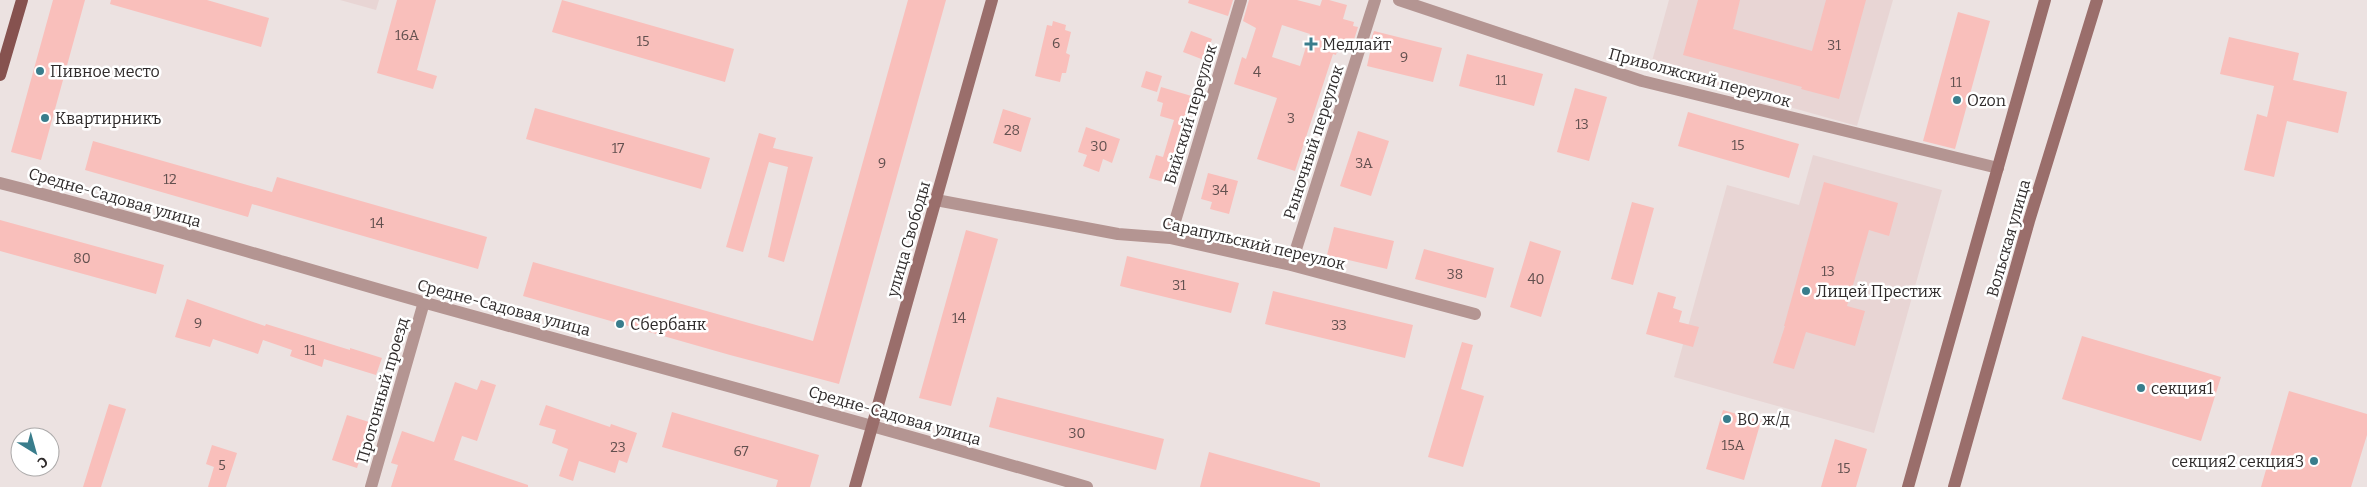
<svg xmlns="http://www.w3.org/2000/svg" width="2367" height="487" font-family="Bitter,serif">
<rect width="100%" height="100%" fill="#ece2e1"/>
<path fill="#e8d5d4" d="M340 0H379L376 10Z
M1669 0H1893L1857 126 1650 68Z
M1813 155 1942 190 1874 433 1674 377 1727 185 1799 205Z"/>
<path fill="#f9bfbb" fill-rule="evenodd" d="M53 0H85L41 160 11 152Z
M111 0H207L269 18 261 47 110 4Z
M397 0H436L417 70 437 76 433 89 377 73Z
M562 0 734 49 725 82 552 32Z
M908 0H946L839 384 730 355 523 296 533 262 813 341Z
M1189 0H1233L1228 16 1188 3Z
M1249 0H1297L1320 6 1322 0H1329L1347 5 1343 19 1354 22 1353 26 1358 27 1353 43 1340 40 1336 55 1333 54 1295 171 1257 159 1277 98 1234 84 1242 57 1246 59 1256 28 1243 21ZM1282 25 1310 34 1300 66 1272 57Z
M1698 0H1740L1733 29 1812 51 1826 0H1866L1839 99 1801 89 1802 87 1683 55Z
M1958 12 1990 21 1955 149 1923 141Z
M1053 21 1066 25 1065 30 1071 32 1066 53 1070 55 1066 73H1062L1060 82 1035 76 1047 25 1052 26Z
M1191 31 1212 39 1204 60 1183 52Z
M1374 31 1442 48 1433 82 1367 66 1371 48H1368Z
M2229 37 2299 53 2293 80 2347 92 2338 133 2287 121 2274 177 2244 170 2257 114 2267 117 2274 86 2220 74Z
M1467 54 1543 74 1534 106 1459 86Z
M1146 71 1162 76 1157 92 1141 87Z
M1161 87 1195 97 1171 184 1149 178 1156 155 1163 157 1174 120 1160 116 1163 103 1157 101Z
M1575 88 1607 97 1589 161 1557 152Z
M535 108 710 158 701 189 526 139Z
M1003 109 1031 118 1021 152 993 143Z
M1688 112 1799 144 1789 178 1678 146Z
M1086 127 1120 139 1112 163 1103 159 1099 172 1083 166 1087 155 1078 152Z
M1358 131 1389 141 1371 196 1340 186Z
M759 133 776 138 773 148 813 157 784 262 768 257 788 167 769 162 743 252 726 247Z
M93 141 272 192 277 177 487 237 478 269 252 204 248 217 85 170Z
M1208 173 1238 181 1229 214 1210 209 1212 202 1201 199Z
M1824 182 1898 203 1889 236 1869 230 1847 306 1865 311 1855 346 1806 332 1794 369 1773 363 1785 326H1784Z
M1632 202 1654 208 1633 285 1611 279Z
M0 220 164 265 156 294 0 251Z
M1334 227 1394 241 1387 269 1327 255Z
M966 230 998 239 951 406 919 398Z
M1530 241 1561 251 1541 317 1510 307Z
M1424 249 1494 268 1486 298 1415 279Z
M1127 256 1239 283 1231 313 1120 286Z
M1273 291 1413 325 1405 358 1265 324Z
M1658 292 1676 297 1673 308 1682 311 1679 322 1699 327 1693 347 1646 334Z
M187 299 265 326 266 324 350 350V348L382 358 376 375 324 359 322 367 290 356 292 350 263 340 258 354 213 339 210 347 175 337Z
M2082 336 2221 377 2201 441 2062 399Z
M1462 342 1473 345 1461 389 1484 396 1463 467 1428 457Z
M481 380 496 385 477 441 462 436 454 460 528 485V487H391L398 465 391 463 402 431 434 442 455 382 477 390Z
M2289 391 2367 414V435L2351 487H2261Z
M997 397 1164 439 1156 470 989 427Z
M109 404 126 409 101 487H83Z
M546 405 610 427 611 424 637 433 627 463 619 460 615 473 579 461 573 481 559 476 568 449 552 443 556 430 539 425Z
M1723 410 1761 421 1744 480 1706 469Z
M672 412 819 455 810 487H776L778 480 662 447Z
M347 415 369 422 365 433 368 434 357 468 332 460Z
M1835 439 1867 449 1856 487H1821Z
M212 445 237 453 226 487H208L214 467 206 464Z
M1209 452 1320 483V487H1200Z"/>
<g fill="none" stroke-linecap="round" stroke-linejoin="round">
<path stroke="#b49592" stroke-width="12" d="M1399 0 1642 81 1998 168
M936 200 1118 234 1170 238 1291 265 1475 314
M1170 238 1241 0
M1291 265 1375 0
M371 487 424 302"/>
<path stroke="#b49592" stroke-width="12" d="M0 183C143 219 284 263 426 303 646 364 867 423 1087 487"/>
<path stroke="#9a6e6b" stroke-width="12" d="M855 487 992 0
M1908 487 2045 0
M1954 487 2029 221 2097 0"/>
<path stroke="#86524f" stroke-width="12" d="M0 75 22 0"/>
</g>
<g fill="#397d8c" stroke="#fff" stroke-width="2">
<path d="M1308.5 36.5h5v5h5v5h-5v5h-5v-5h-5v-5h5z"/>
<circle cx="40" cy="71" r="5"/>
<circle cx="1957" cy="100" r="5"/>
<circle cx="45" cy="118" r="5"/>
<circle cx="1806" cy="291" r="5"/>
<circle cx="620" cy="324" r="5"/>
<circle cx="2141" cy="388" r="5"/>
<circle cx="1727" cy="419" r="5"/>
<circle cx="2314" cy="461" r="5"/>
</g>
<g text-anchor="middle" stroke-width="5" stroke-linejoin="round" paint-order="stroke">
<g font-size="14" fill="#62504f">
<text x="407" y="40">16А</text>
<text x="643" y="46">15</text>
<text x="1056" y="48">6</text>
<text x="1834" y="50">31</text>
<text x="1404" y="62">9</text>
<text x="1257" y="77">4</text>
<text x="1501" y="85">11</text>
<text x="1956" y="87">11</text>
<text x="1291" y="123">3</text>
<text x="1582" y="129">13</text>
<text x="1012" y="135">28</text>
<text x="1738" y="150">15</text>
<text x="1099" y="151">30</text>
<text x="618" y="153">17</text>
<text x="882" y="168">9</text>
<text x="1364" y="168">3А</text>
<text x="170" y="184">12</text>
<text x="1220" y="195">34</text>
<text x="377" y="228">14</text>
<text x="82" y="263">80</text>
<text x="1828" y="276">13</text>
<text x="1455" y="279">38</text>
<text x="1536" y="284">40</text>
<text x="1179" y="290">31</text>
<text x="959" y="323">14</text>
<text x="198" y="328">9</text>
<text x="1339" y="330">33</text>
<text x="310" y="355">11</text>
<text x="1077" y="438">30</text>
<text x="1733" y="450">15А</text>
<text x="618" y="452">23</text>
<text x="741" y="456">67</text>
<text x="222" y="470">5</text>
<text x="1844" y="473">15</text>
</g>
<g font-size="16" fill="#2f2b2b" stroke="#fff" text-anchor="start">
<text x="1322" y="50">Медлайт</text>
<text x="50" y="77">Пивное место</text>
<text x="1967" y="106">Ozon</text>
<text x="55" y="124">Квартирникъ</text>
<text x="1816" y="297">Лицей Престиж</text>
<text x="630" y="330">Сбербанк</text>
<text x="2151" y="394">секция1</text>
<text x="1737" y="425">ВО ж/д</text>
<text x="2304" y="467" text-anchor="end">секция2 секция3</text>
</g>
<g font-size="16" fill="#2f2b2b" stroke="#fff">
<text transform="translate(1700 77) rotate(15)" y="6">Приволжский переулок</text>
<text transform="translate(1190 114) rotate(-73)" y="6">Бийский переулок</text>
<text transform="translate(1313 142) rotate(-72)" y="6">Рыночный переулок</text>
<text transform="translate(115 197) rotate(16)" y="6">Средне-Садовая улица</text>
<text transform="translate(2008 238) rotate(-74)" y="6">Вольская улица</text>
<text transform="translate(908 239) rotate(-74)" y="6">улица Свободы</text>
<text transform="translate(1254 243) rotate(13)" y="6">Сарапульский переулок</text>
<text transform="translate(504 307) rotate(15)" y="6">Средне-Садовая улица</text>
<text transform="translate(382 390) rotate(-74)" y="6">Прогонный проезд</text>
<text transform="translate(895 415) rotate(16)" y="6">Средне-Садовая улица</text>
</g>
</g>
<g transform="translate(35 452) rotate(143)"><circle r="24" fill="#ffffff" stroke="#acaaaa"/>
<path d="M0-4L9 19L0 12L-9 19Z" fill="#397d8c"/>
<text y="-8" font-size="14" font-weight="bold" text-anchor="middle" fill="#2f2b2b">С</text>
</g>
</svg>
